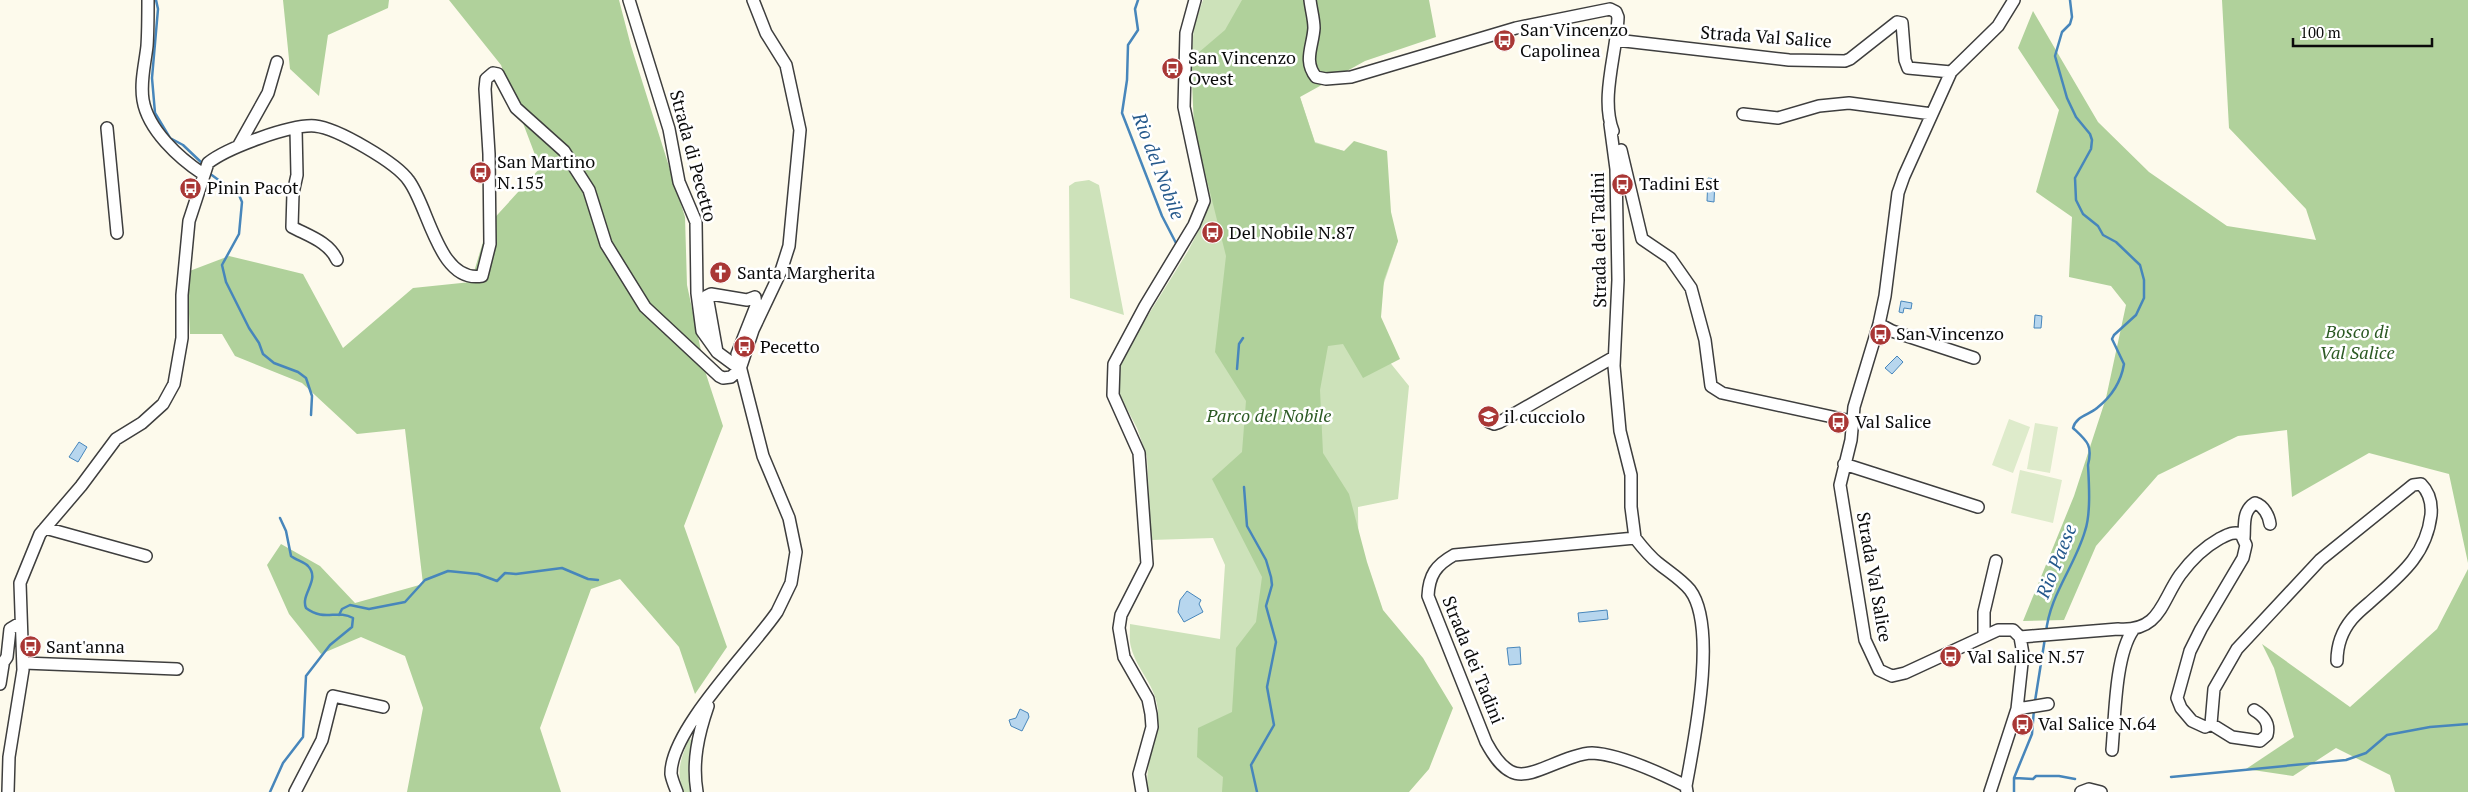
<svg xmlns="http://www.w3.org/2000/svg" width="2468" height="792" font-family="'PT Serif',serif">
<rect width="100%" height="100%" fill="#fdfaec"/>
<path fill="#cde2ba" d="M1203 0H1305L1300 97 1315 142 1344 151 1398 241 1367 334 1409 386 1398 499 1358 507 1359 604 1409 792H1148C1144 761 1158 740 1158 712 1157 686 1137 671 1131 647 1129 640 1130 632 1130 624L1220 639 1225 565 1213 538 1151 540 1147 457 1137 428 1118 392V375L1124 354 1188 251 1204 220 1210 197 1202 167 1191 59 1194 26Z
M1089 180 1099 185 1124 315 1070 298 1069 186 1075 182Z
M689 739 694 741V792H684C675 772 681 758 689 739Z"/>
<path fill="#b0d19b" d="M283 0H389L388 8 328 35 319 96 290 69Z
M449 0H619L631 46 685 217 687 285 706 374 723 426 684 526 727 647 695 694 679 647 620 579 591 589 540 728 561 792H407L423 708 405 656 361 637 321 654 289 614 267 565 281 544 320 566 355 603 423 584 405 429 357 434 302 383 235 356 222 334H190L187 272 229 256 303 274 343 348 413 288 471 282 488 225 540 168 501 65Z
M1242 0H1429L1436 37 1365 61 1300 97 1315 143 1344 151 1354 141 1387 151 1391 212 1398 241 1384 280 1381 317 1400 359 1363 378 1343 344 1328 346 1320 390 1323 453 1349 494 1367 562 1383 610 1423 658 1453 708 1429 769 1409 792H1222L1223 777 1197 757 1198 728 1232 712 1236 648 1256 622 1262 577 1212 479 1242 452 1246 401 1215 352 1226 256 1194 128 1191 59 1225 30Z
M2222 0H2468V563L2449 474 2369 453 2292 497 2287 430 2238 436 2158 475 2096 546 2064 620 2023 621 2074 496 2106 398 2126 305 2111 286 2069 277 2072 217 2036 192 2059 110 2018 48 2033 11 2098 122 2149 172 2227 226 2316 240 2306 209 2229 128Z
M2468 569V792H2395L2390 775 2336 748 2293 776 2246 769 2294 737 2274 668 2262 644 2350 707 2437 629Z"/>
<path fill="#deebcb" d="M2009 419 2030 427 2013 473 1992 465Z
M2035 423 2058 427 2050 473 2027 469Z
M2020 470 2062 480 2053 523 2011 513Z"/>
<path fill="#b7d6ee" stroke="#4786bb" d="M1708 178 1715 179 1714 202 1707 201Z
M1901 301 1912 303 1911 309 1904 308 1903 313 1899 312Z
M2035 315 2042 316 2041 328H2034Z
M1897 356 1903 362 1892 374 1885 368Z
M79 442 87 447 78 462 69 457Z
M1187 591 1201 600 1199 604 1203 612 1184 622 1178 612 1180 600Z
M1607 610 1608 619 1579 622 1578 613Z
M1520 647 1521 664 1509 665 1507 648Z
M1020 709 1028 713 1029 717 1022 731 1011 726 1009 720 1016 718Z"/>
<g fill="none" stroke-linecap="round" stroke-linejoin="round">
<path stroke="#4786bb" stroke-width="2.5" d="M156 0 158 9 152 78 155 113 170 138 183 145 203 164
M1138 0 1135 9 1138 30 1128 45 1127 80 1122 113 1162 216 1177 245
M209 173 239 195 242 202 239 234 222 265 226 282 249 328 259 343 263 354 274 363 298 372 306 378 312 396 311 415
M1237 369 1239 344 1243 338
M1244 487 1247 526 1266 560 1271 577 1272 585 1266 606 1276 642 1267 687 1274 725 1251 765 1257 792
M339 615 342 609 350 605 369 609 405 602 425 580 448 571 478 574 497 581 505 573 516 574 562 568 588 579 598 580
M2046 633C2049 596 2075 566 2085 531 2091 514 2089 483 2088 465 2093 445 2087 441 2073 428 2076 416 2089 415 2097 408 2111 397 2121 382 2124 364L2112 339 2114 335 2136 315 2144 298V280L2140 265 2116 242 2103 235 2098 226 2083 214 2076 200 2075 178 2091 149 2092 140 2090 134 2076 117 2067 98 2055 56 2062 32 2070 24 2072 17 2070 0
M2035 701 2045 638
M2171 777 2346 760 2366 753 2387 735 2430 727 2468 724
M2015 778 2033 779 2036 776H2059L2075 779
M270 792 283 763 303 737 306 676 330 645 352 627 353 618C337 609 324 622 306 608 300 594 321 580 308 566 304 562 296 560 291 556L286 531 280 518
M2014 792V778L2032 734 2034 709"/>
<defs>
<path id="minor" d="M148 0C148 15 148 31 147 46 145 64 140 82 143 100 148 130 179 158 203 174
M629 0 669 129 679 182 696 222 697 293 702 331 717 352 740 369
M1310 0C1311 9 1314 19 1314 28 1313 46 1303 61 1316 77L1326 79 1351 77 1516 28 1610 9 1616 12 1618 17C1617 52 1600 98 1613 131
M1616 40 1789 60 1845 61 1850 59 1897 22 1902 23 1905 60 1908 68 1951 72
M1743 114 1778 118 1819 106 1849 103 1932 114
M1610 124 1616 169 1618 280 1614 366 1620 431 1631 475V507L1635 538 1454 555C1436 565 1429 575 1428 596L1486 742C1513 792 1528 772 1573 757 1579 755 1585 753 1592 753 1618 754 1662 774 1686 786L1687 792
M107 128 117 233
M296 129 297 175 293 193 292 227C309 236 329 242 337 260
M239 145 268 93 277 62
M1621 150 1642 239 1670 258 1691 288 1705 340 1711 386 1722 393 1851 421
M1879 324 1892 331 1974 358
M1489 422 1494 424 1500 422 1614 357
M1844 464 1978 507
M45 528 146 556
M1635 538C1642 547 1649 556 1658 563 1669 572 1681 579 1690 590 1718 627 1694 741 1686 786
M2244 538C2245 525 2242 511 2255 503 2264 506 2269 516 2270 524
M1984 635V612L1996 561
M2020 637 2118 629C2160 632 2161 602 2180 575 2191 560 2203 548 2219 539 2227 535 2233 531 2241 534L2246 545 2243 558 2201 629 2190 651 2177 698 2181 708 2192 721 2205 727 2211 724 2214 689 2237 649 2320 560 2413 485 2421 484C2429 492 2432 503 2431 515 2426 557 2398 577 2369 603 2363 608 2357 613 2352 619 2342 631 2337 645 2337 661
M24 663 177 669
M0 667 7 657 10 629 20 623
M0 684 3 665
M2017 709 2048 704
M2211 724 2232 737 2260 741 2267 735C2270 723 2264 716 2254 710
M2112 750C2115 717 2115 656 2133 630
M8 792 9 757 23 670 20 583 40 534 81 486 116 439 142 423 163 404 174 384 182 338V295L189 221 208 163C227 148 291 124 315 126 337 128 397 163 409 181 429 208 439 284 482 276L490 244 489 154 485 89 486 79 493 73 498 74 516 108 564 151 589 190 606 244 645 307 719 376 723 378 731 377 740 369 753 330 781 271 789 246 800 130 786 65 766 33 753 0
M295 792 322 740 333 696 383 707
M677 792C675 787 672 780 671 774 670 730 751 650 777 612L791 583 796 552 789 518 763 456 737 354 756 306 755 297 747 300 711 294 707 296 717 352
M697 792C692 762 698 735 708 706
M1142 792 1139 774 1152 727 1151 714 1148 699 1124 657 1119 628 1121 615 1147 564 1139 453 1113 395 1114 364 1145 306 1194 225 1204 201 1184 107 1186 33 1195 0
M1990 792 2017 709 2023 654 2020 637 2013 630H1998L1905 673 1892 676 1879 670 1865 640 1840 485 1851 440 1854 407 1879 324 1885 296 1898 193 1904 176 1951 72 1998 26 2014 0
M2081 792 2089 789 2101 792"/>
</defs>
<use href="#minor" stroke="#3e3e3e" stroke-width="14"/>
<use href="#minor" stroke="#fff" stroke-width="11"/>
</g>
<defs>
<symbol id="bus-disc" viewBox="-11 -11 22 22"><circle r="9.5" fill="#a93735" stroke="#fff"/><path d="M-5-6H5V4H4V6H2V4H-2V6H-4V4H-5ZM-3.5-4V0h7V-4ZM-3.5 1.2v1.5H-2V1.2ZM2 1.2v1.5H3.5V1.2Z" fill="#fff"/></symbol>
<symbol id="church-disc" viewBox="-11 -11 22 22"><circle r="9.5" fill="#a93735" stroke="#fff"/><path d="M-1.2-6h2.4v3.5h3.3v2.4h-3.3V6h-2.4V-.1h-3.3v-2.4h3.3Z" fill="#fff"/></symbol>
<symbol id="school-disc" viewBox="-11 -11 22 22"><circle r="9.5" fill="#a93735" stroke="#fff"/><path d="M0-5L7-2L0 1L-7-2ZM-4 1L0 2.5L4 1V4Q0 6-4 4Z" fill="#fff"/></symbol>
</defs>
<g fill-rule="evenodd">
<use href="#bus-disc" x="1492" y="28" width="25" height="25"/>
<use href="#bus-disc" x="1160" y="56" width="25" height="25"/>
<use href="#bus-disc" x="468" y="160" width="25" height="25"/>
<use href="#bus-disc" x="1610" y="172" width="25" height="25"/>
<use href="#bus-disc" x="178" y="176" width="25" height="25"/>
<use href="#bus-disc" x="1200" y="220" width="25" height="25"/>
<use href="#church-disc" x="708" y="260" width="25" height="25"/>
<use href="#bus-disc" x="1868" y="322" width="25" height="25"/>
<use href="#bus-disc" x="732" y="334" width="25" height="25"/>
<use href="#school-disc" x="1476" y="404" width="25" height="25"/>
<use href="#bus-disc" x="1826" y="410" width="25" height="25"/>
<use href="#bus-disc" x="18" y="634" width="25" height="25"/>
<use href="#bus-disc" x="1938" y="644" width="25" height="25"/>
<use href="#bus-disc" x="2010" y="712" width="25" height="25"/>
</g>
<g text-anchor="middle" stroke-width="5" stroke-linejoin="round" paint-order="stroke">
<g font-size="18" fill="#0b0b0b" stroke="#fff" text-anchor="start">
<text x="1520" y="36">San Vincenzo<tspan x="1520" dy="21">Capolinea</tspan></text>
<text x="1188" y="64">San Vincenzo<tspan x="1188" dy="21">Ovest</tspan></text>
<text x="497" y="168">San Martino<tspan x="497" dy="21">N.155</tspan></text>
<text x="1639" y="190">Tadini Est</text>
<text x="207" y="194">Pinin Pacot</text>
<text x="1229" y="239">Del Nobile N.87</text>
<text x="737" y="279">Santa Margherita</text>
<text x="1896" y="340">San Vincenzo</text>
<text x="760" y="353">Pecetto</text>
<text x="1504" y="423">il cucciolo</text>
<text x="1855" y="428">Val Salice</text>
<text x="46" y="653">Sant'anna</text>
<text x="1967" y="663">Val Salice N.57</text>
<text x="2038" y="730">Val Salice N.64</text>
</g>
<g font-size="18" fill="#0b0b0b" stroke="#fff">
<text transform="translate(1766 37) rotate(4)" y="6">Strada Val Salice</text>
<text transform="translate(693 156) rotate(75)" y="6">Strada di Pecetto</text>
<text transform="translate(1599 240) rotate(-91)" y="6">Strada dei Tadini</text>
<text transform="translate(1874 577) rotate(80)" y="6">Strada Val Salice</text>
<text transform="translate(1473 660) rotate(68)" y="6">Strada dei Tadini</text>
</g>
<g font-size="18" font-style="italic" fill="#2c5a24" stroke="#fff">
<text x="2357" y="338">Bosco di<tspan x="2357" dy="21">Val Salice</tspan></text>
<text x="1269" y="422">Parco del Nobile</text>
</g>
<g font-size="19" font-style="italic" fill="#25598c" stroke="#fff">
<text transform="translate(1159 166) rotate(69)" y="7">Rio del Nobile</text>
<text transform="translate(2056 561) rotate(-68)" y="7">Rio Paese</text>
</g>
</g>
<path d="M2293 38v8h139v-8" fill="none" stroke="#0b0b0b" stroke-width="2.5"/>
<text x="2300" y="38" font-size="15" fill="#0b0b0b" stroke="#ffffff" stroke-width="4" paint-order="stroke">100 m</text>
</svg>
